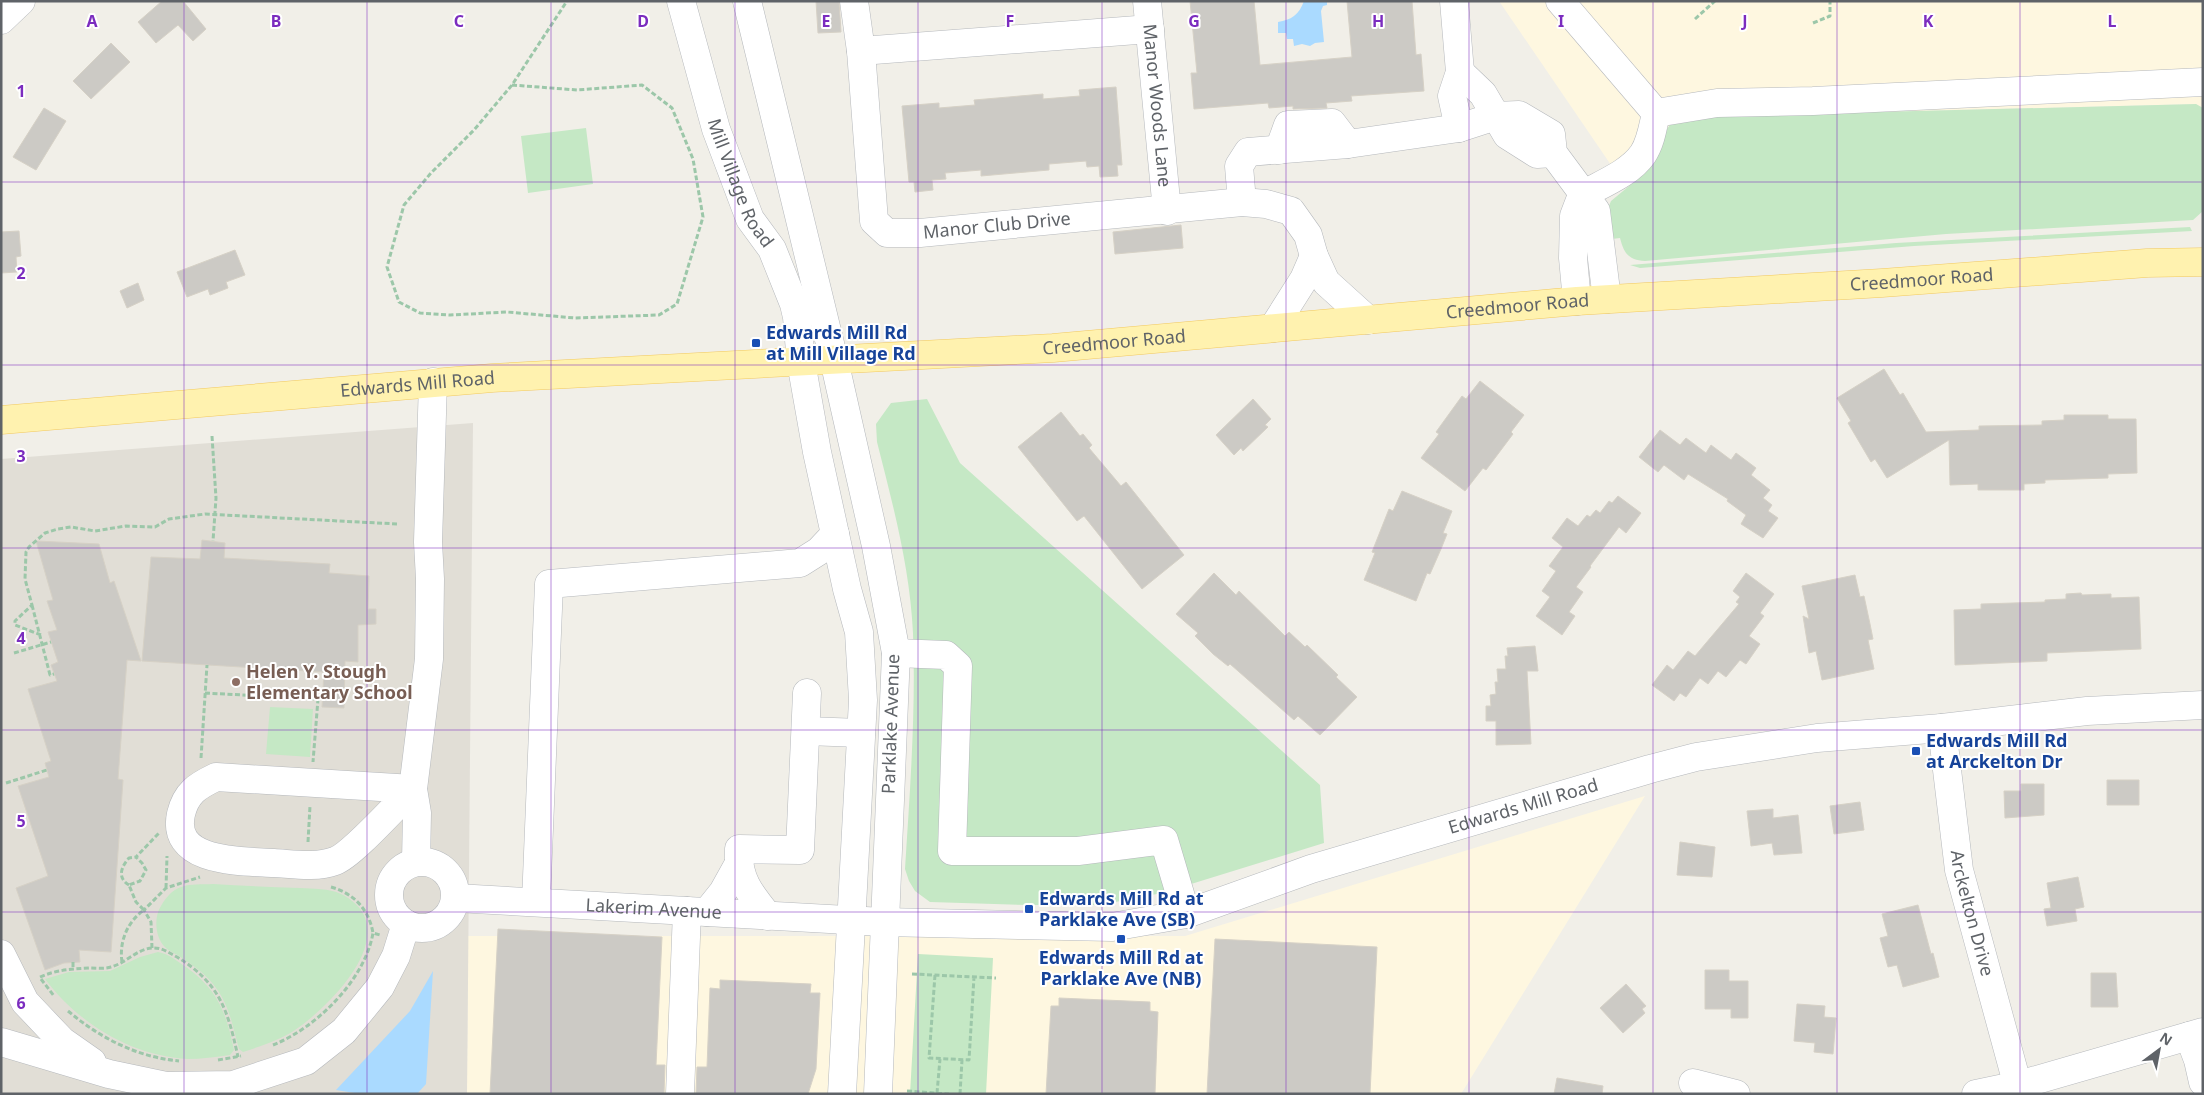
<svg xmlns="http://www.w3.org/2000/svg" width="2204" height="1095" font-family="'Noto Sans',sans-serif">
<rect width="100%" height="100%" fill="#f1efe8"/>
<path fill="#fef7e0" d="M1499 1H2203V108L2196 104 1681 117 1646 172 1626 187Z
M1645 796 1461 1094H467L468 936H1185Z"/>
<path fill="#e1ded6" d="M473 423 467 1094H1V459Z"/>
<path fill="#c5e8c5" d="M2196 104 2203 108V211L2193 220 1946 234 1645 261C1629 260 1624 254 1620 238L1612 239 1606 213 1611 201 1646 172 1657 153 1665 132 1671 123 1681 117Z
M586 128 593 184 528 193 521 136Z
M2190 227 2192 231 1914 246 1640 268 1630 265 1896 243Z
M927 399 960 463 1320 785 1324 843 1162 893 1100 905H1028L930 902 915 891 909 881 905 869C910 790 916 711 913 633 910 568 893 505 877 442L876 424 891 403Z
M270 707 313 709 310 757 266 754Z
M213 884C242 886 271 887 300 888 313 889 329 888 341 894 408 928 332 1005 295 1030 280 1040 261 1046 243 1052L239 1049C233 1028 230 1007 216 988 207 975 193 965 179 956 174 953 167 950 163 945 155 935 154 916 161 906 175 882 188 885 213 884Z
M158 952C169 954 177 961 186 967 218 990 226 1012 234 1050L230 1055C216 1057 201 1059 188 1059 131 1056 78 1023 45 979L69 972 110 971 140 957Z
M918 954 993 958 986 1094H910Z"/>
<path fill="#aadaff" d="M1304 1H1327V5L1323 6 1321 11 1324 42 1315 43 1310 46 1302 44 1294 46 1293 39H1287L1286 33H1278V22C1291 20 1299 15 1304 1Z
M433 971 426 1084 417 1094H361L336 1090 410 1011Z"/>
<path fill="#cccac5" stroke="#d6d1c6" d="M162 1H183L206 29 193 41 178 25 156 43 138 22Z
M816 1H839L841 32 818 33Z
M1190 1H1254L1260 65 1352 57 1347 1H1412L1416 55 1421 54 1424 91 1351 96 1352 101 1326 103 1327 108 1293 109V106L1269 108 1268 103 1194 109 1191 73H1197Z
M111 43 130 62 91 99 73 81Z
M1116 87 1122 165H1117L1118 176 1100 177 1099 166 1087 167 1086 161 1049 164V170L981 176V170L945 173 946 179 932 180 933 190 915 192 914 182H909L902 106 939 103V108L975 105 974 100 1043 94V99L1080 96 1079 90Z
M44 108 66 121 36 170 13 157Z
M1181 225 1183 248 1115 254 1113 232Z
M19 231 21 256 16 257 17 272 1 273V232Z
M235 250 245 275 226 282 228 288 210 295 208 289 187 297 177 272Z
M138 283 144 300 127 308 120 291Z
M1884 369 1900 395 1903 393 1926 432 1979 430V426L2042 425V421L2064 420V415H2108V419H2136L2137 473 2108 474V478L2045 480V483L2024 484V490H1978V484L1950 485 1949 440 1887 478 1875 459 1871 462 1848 423 1851 421 1837 398Z
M1480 381 1524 415 1511 432 1513 434 1486 470 1483 468 1465 491 1421 458 1439 434 1436 432 1462 396 1466 399Z
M1253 399 1271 419 1265 425 1268 427 1243 451 1241 448 1234 455 1216 435Z
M1061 412 1080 436 1083 434 1092 445 1089 448 1121 486 1126 482 1184 555 1142 589 1084 516 1077 521 1018 447Z
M1660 430 1680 445 1686 438 1706 453 1711 445 1731 460 1736 453 1756 468 1751 475 1770 490 1763 498 1772 505 1768 511 1778 518 1763 538 1741 524 1746 515 1727 501 1728 499 1688 474 1684 480 1664 465 1658 472 1639 457Z
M1402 491 1452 511 1443 533 1447 534 1441 549 1430 574 1427 573 1416 601 1364 580 1375 553 1372 552 1389 509 1393 511Z
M1618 496 1641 513 1626 533 1619 527 1590 566 1591 567 1576 587 1583 592 1569 612 1575 616 1562 635 1536 616 1550 597 1542 591 1556 571 1549 566 1563 547 1552 538 1567 518 1578 526 1587 515 1590 517 1596 510 1600 513 1609 501 1612 503Z
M202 540 225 543 224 558 330 564 329 573 369 576 368 609H376V624L358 625V662L345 661 344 708 322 707 324 672 142 661 151 557 200 559Z
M36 541 99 544 110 583 114 581 141 661 127 660 118 779 123 780 111 952 79 950 80 962 64 963 45 970 16 888 48 876 18 786 49 777 45 763 51 761 28 689 57 681 51 665 58 662 48 632 57 630 47 601 53 600Z
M1214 573 1236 595 1239 591 1285 636 1289 632 1305 647 1307 645 1338 675 1336 677 1357 697 1320 735 1298 716 1294 720 1230 664 1228 666 1213 654 1195 636 1198 633 1176 614Z
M1746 573 1774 594 1760 613 1764 616 1749 636 1760 644 1746 664 1740 660 1726 677 1718 671 1708 684 1700 678 1686 697 1680 693 1674 701 1652 685 1667 665 1673 670 1688 651 1695 656 1739 604 1736 602 1740 597 1733 591Z
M1855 575 1860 597 1864 596 1870 624 1873 639 1868 640 1874 669 1822 680 1816 651 1809 653 1803 616 1809 619 1802 586Z
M2081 593 2082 595 2111 594V598L2139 597 2141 649 2047 653V661L1955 665 1954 610 1981 609V604L2045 602V600L2066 599V594Z
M1535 646 1538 671H1527L1531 744 1496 745V721H1486V706H1491L1490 695 1496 694 1495 682H1498L1497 669H1506L1505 656H1508L1507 648Z
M2107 780H2139V805H2107Z
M2021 784H2044V815L2005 818 2004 791H2021Z
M1860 802 1864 830 1834 834 1830 806Z
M1773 809V818L1798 815 1802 853 1774 855 1772 843 1751 846 1747 811Z
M1680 842 1715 847 1712 877 1677 875Z
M2078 877 2084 907 2075 909 2077 921 2047 926 2044 909 2051 908 2047 883Z
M1918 905 1931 954 1933 953 1939 977 1903 987 1897 965 1888 967 1880 938 1888 936 1882 914Z
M498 929 662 937 656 1065H665L664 1094H490Z
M1215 939 1377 947 1370 1094H1207Z
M1705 970H1729V981H1748V1018H1731V1009H1705Z
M2091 973H2116L2118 1007H2091Z
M720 980 811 984 810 993H820L816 1069 808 1094H696L697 1067H707L710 988 720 989Z
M1626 984 1646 1006 1642 1009 1645 1013 1623 1033 1600 1008Z
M1059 998 1150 1002V1011L1158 1012 1155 1094H1046L1051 1006H1059Z
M1797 1004 1825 1006 1824 1017 1836 1018 1833 1054 1814 1052 1815 1043 1794 1041Z
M1557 1078 1603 1086 1602 1094H1554Z"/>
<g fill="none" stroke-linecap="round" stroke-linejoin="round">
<defs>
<g id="minor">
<path id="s1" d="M681 1 716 129 750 219 772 249 794 304 797 317 801 362 817 452 847 589 859 632 863 700 842 1094"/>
<path d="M747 1 834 360 876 546 896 653 878 1094"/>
<path id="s2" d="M854 1 861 51 874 221 887 233H920L1242 202 1266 204 1291 211 1308 235 1314 256 1326 282 1368 320"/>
<path id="s3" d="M1147 1 1167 211"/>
<path d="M1454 1 1460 72 1452 96 1459 128"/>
<path d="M1560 1 1656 113 1717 103 1813 101 2203 82"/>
<path d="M1 20 21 1"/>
<path d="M861 51 1150 29"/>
<path d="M1460 72 1483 94 1507 135 1537 154 1553 153"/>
<path d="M1279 150 1288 125 1332 123 1348 144"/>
<path d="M1582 195C1602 184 1630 173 1643 154 1651 142 1653 126 1656 113"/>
<path d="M1242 202 1239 166 1248 152 1348 144 1459 128 1496 116 1519 115 1551 134 1553 153 1596 211 1607 299"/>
<path d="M1577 301 1573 258 1574 216 1582 195"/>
<path d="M1273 328 1304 279 1314 256"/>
<path d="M896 653 946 655 958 666 952 851H1078L1164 840 1186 914"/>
<path id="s4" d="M1942 728 1959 870 2020 1094"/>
<path d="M806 731 861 733"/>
<path d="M216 777 413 789C397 804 352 855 335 861 316 868 293 864 274 863 244 861 170 864 181 814 186 793 197 786 216 777Z"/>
<circle cx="422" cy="895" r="33"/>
<path d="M416 862 417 813 413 789 429 659 430 579 428 542 433 382"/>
<path id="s5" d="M456 898 883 922 1112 927 1186 914 1311 869 1650 769 1696 757 1817 738 1942 728 2087 711 2203 705"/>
<path d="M536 902 549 584 800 563 819 551 835 534"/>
<path d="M707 912 723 892 738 865"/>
<path d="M768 916C750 894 737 878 739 849L800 850 807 693"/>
<path d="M1 954 25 1002 62 1041 92 1062"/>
<path d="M2189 1036 2198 1060 2203 1082"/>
<path d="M1 1042 109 1074 166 1086 233 1085 306 1061 344 1031 380 987 396 956 406 924"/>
<path d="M1693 1083 1736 1094"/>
<path d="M680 1094 687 911"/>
<path d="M1976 1094 2019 1085 2203 1032"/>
</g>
<g id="major">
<path id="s6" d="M1 420 492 378 1053 348 1577 301 1882 283 2147 263 2203 262"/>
</g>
</defs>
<use href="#minor" stroke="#b5b8bc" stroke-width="29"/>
<use href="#major" stroke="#f2c960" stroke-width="29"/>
<path stroke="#9cc7a9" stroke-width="3" stroke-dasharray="5 2.5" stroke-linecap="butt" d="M1695 19 1715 1
M1813 23 1830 16V1
M512 85 577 90 642 85 672 108 693 159 703 217 677 304 659 315 575 318 507 312 450 315 420 313 399 302 387 267 404 205 431 173 474 130 512 85 567 1
M212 436 216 498 213 541
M32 605 50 675 54 674
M41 635 15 625V621L32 605 25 579 26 552 29 547 45 533 58 529 71 527 95 531 126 526 155 527 169 519 205 514 397 524
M14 653 51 642
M205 693 318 699 313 762
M201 758 207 665
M6 783 47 770
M308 842 310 806
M129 885C117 878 121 867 129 858L136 857
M331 887C353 893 369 909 373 933
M166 888 167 856
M152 948 151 922 144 910 166 888 200 877
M73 962V969
M122 962C119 942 127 922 144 910L136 902 129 885 140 881 146 870 142 863 136 857 159 833
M912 974 996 978
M935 975 929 1058 969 1060 974 977
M40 977C56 970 71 969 89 968 96 968 105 969 111 967 126 963 137 949 152 948 162 947 169 953 177 957 220 983 228 1011 238 1057
M41 979 54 996
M68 1011C100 1038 137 1057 179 1061
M273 1045C316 1028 365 980 373 933L380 935
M218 1060 241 1056
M907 1091 949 1094
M937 1093 940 1059
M960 1094 962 1060"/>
<use href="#minor" stroke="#fff" stroke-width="28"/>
<use href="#major" stroke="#fff2af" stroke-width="28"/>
</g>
<path fill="none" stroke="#7b2cbf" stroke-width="1" stroke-opacity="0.55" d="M184 1V1094M367 1V1094M551 1V1094M735 1V1094M918 1V1094M1102 1V1094M1286 1V1094M1469 1V1094M1653 1V1094M1837 1V1094M2020 1V1094M1 182H2203M1 365H2203M1 548H2203M1 730H2203M1 912H2203"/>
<g fill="#1a4fb4" stroke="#fff" stroke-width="2">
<rect x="751" y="338" width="10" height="10" rx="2.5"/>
<rect x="1911" y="746" width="10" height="10" rx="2.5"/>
<rect x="1024" y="904" width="10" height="10" rx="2.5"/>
<rect x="1116" y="934" width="10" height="10" rx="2.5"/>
</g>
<circle fill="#8d6e63" stroke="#fff" stroke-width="2" cx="236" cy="682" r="5"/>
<g text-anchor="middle" stroke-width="4" stroke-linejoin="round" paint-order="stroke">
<g font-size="18" fill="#5f6368" stroke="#fff">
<text dy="6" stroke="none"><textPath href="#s3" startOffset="105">Manor Woods Lane</textPath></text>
<text dy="6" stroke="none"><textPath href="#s1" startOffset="192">Mill Village Road</textPath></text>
<text dy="6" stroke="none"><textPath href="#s2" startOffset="349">Manor Club Drive</textPath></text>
<text dy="6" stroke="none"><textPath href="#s6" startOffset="1926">Creedmoor Road</textPath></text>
<text dy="6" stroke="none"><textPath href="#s6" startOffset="1521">Creedmoor Road</textPath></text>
<text dy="6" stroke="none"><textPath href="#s6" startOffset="1116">Creedmoor Road</textPath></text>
<text dy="6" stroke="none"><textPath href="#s6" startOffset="418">Edwards Mill Road</textPath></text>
<text transform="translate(891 724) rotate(-88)" y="6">Parklake Avenue</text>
<text dy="6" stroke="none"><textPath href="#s5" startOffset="1086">Edwards Mill Road</textPath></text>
<text dy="6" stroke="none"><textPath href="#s5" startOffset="198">Lakerim Avenue</textPath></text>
<text dy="6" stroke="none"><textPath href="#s4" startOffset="188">Arckelton Drive</textPath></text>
</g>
<g font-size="18" font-weight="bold" fill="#164399" stroke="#fff" text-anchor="start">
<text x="766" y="339">Edwards Mill Rd<tspan x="766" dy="21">at Mill Village Rd</tspan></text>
<text x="1926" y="747">Edwards Mill Rd<tspan x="1926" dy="21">at Arckelton Dr</tspan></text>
<text x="1039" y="905">Edwards Mill Rd at<tspan x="1039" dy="21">Parklake Ave (SB)</tspan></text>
<text x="1121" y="964" text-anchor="middle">Edwards Mill Rd at<tspan x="1121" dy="21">Parklake Ave (NB)</tspan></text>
</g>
<g font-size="18" font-weight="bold" fill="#785e54" stroke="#fff" text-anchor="start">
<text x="246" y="678">Helen Y. Stough<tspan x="246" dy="21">Elementary School</tspan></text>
</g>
</g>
<g font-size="16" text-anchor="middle" font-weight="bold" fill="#7b2cbf" stroke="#fff" stroke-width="4" stroke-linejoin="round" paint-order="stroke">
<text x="92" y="27">A</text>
<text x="276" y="27">B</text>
<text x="459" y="27">C</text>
<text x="643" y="27">D</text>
<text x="826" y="27">E</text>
<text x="1010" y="27">F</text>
<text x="1194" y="27">G</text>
<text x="1378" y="27">H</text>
<text x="1561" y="27">I</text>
<text x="1745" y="27">J</text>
<text x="1928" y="27">K</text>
<text x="2112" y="27">L</text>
<text x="21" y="97">1</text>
<text x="21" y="279">2</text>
<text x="21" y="462">3</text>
<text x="21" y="644">4</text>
<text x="21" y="827">5</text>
<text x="21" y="1009">6</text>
</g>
<rect width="2204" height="1095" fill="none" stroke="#5f6368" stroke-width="5"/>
<g transform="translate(2159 1050) rotate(32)" stroke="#ffffff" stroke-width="4" paint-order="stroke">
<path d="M0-4L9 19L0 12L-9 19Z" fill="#5f6368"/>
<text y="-8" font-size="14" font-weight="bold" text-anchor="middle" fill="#5f6368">N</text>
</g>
</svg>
